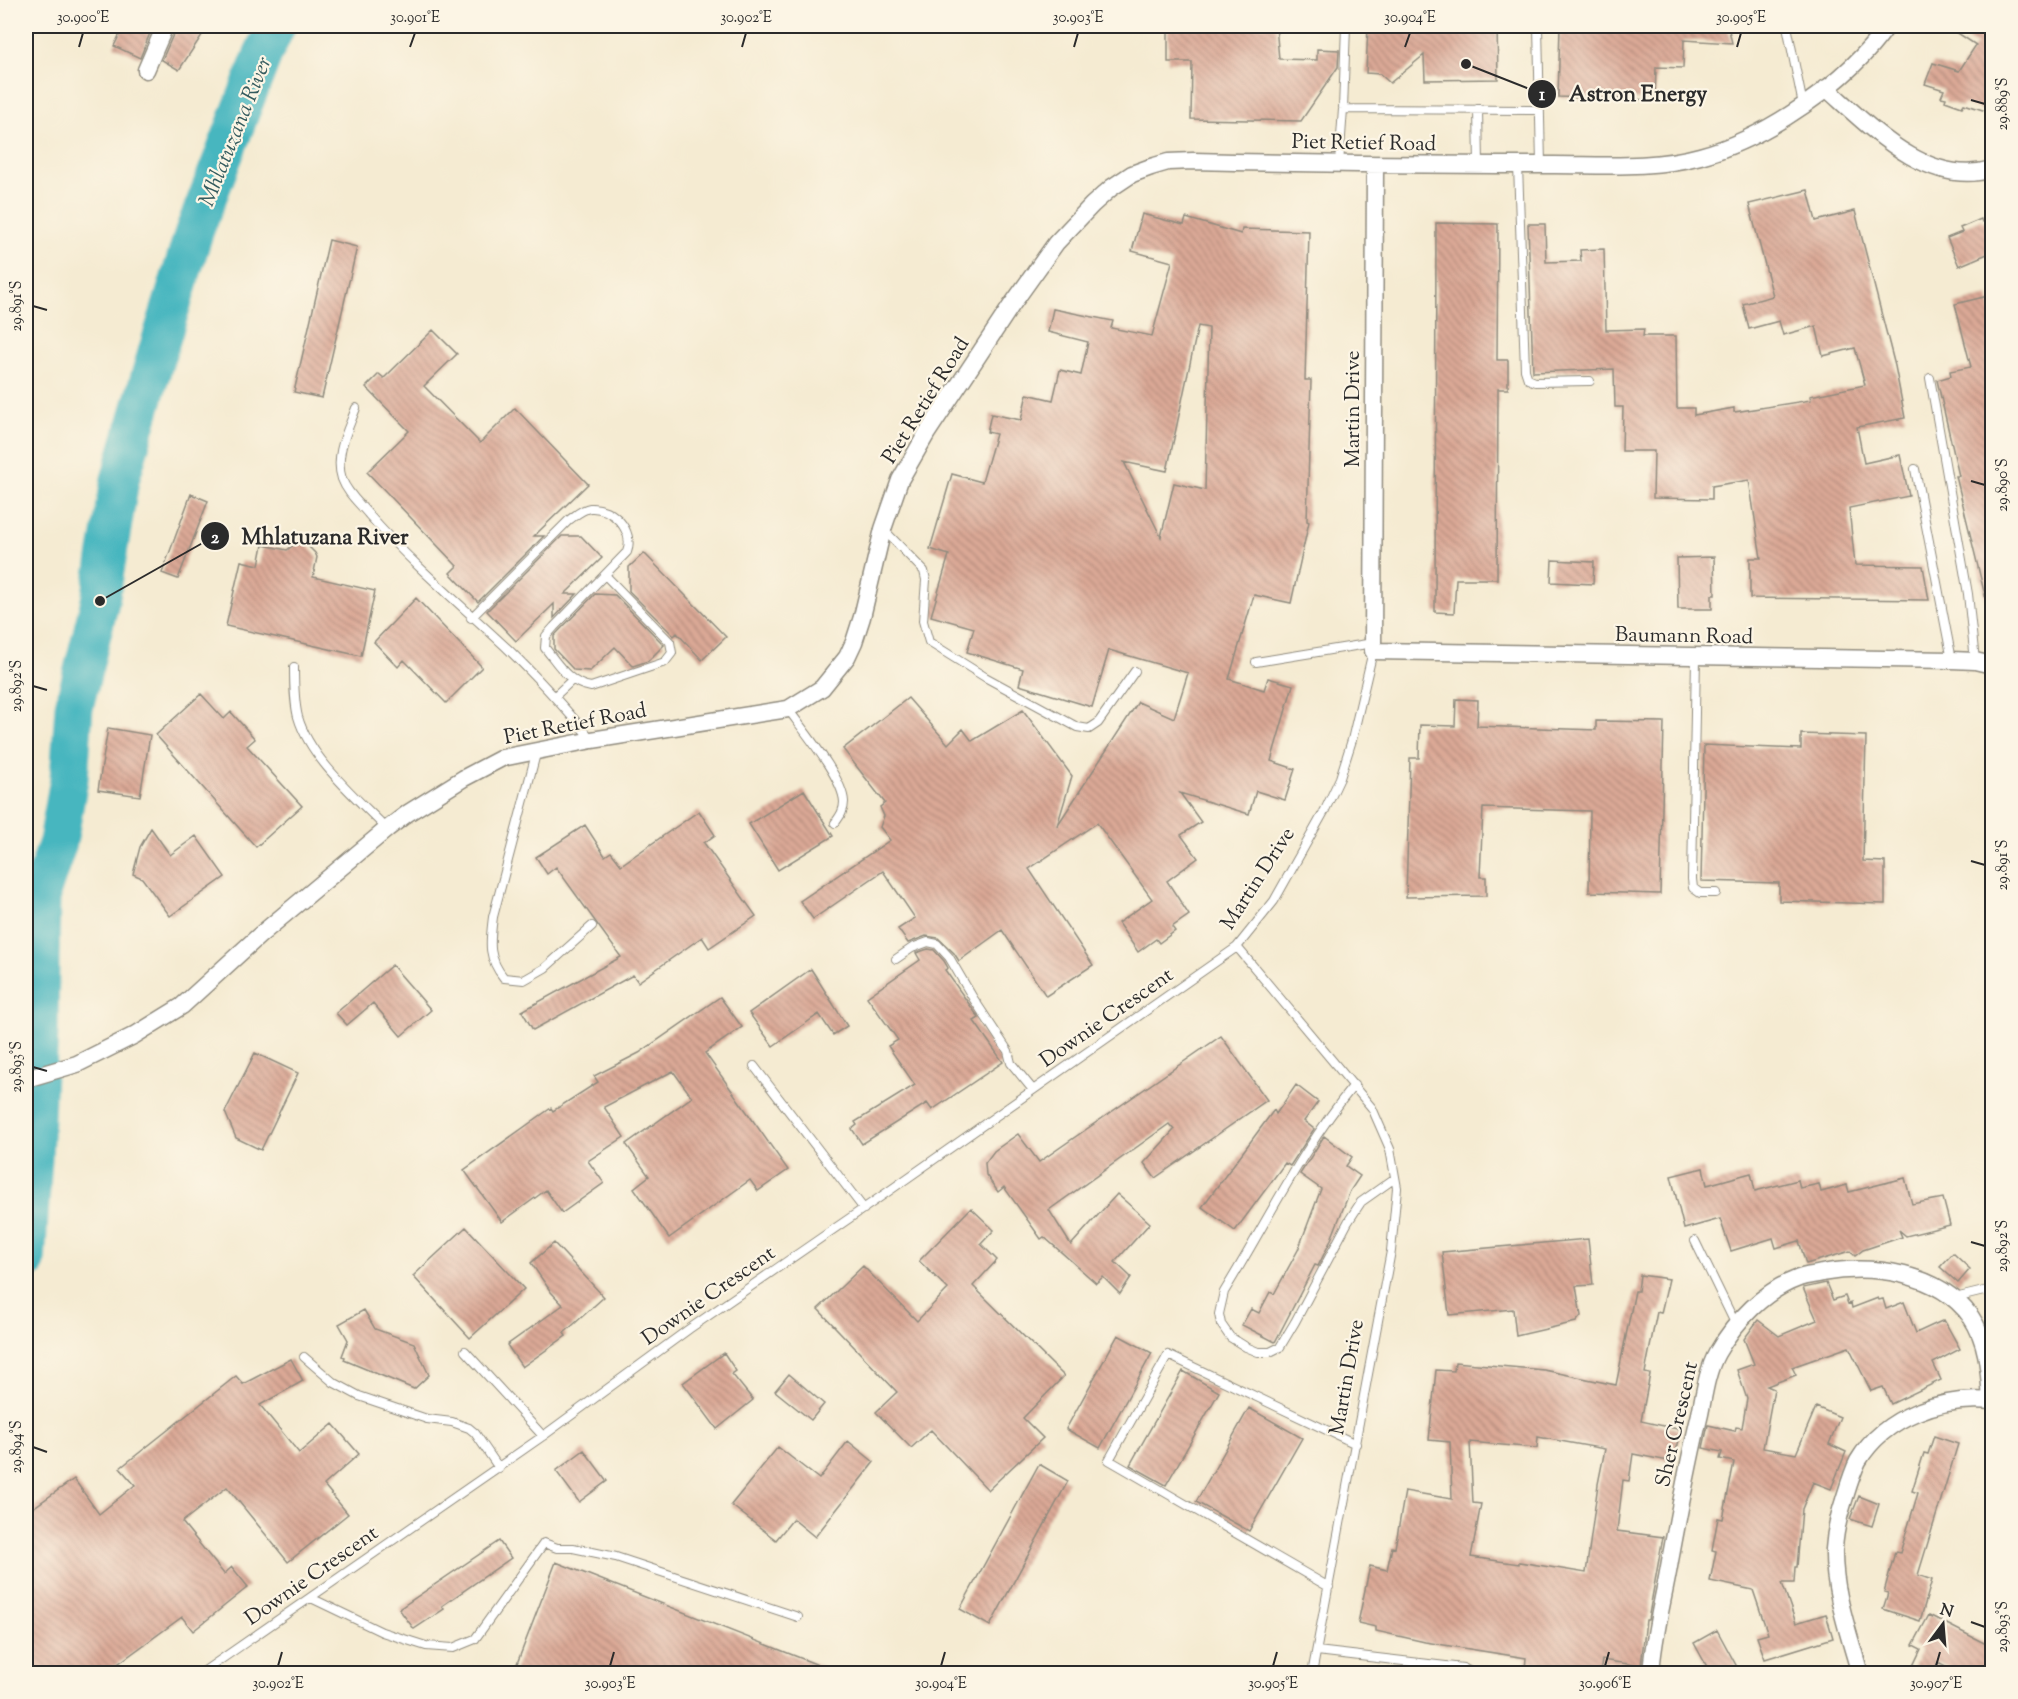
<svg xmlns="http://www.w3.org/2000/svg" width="2018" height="1699" font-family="'Sorts Mill Goudy',serif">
<defs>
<pattern id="building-back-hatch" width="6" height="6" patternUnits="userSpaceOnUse" patternTransform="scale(1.5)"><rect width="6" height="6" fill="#dba996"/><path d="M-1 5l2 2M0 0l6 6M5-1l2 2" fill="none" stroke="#b28a7b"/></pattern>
</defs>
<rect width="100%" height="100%" fill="#fcf5e5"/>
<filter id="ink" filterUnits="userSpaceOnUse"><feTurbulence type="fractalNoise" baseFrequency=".0167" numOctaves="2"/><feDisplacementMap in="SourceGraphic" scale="12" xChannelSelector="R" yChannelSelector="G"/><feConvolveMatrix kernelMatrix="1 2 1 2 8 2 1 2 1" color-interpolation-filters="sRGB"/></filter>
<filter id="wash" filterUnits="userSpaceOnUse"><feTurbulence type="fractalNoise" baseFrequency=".008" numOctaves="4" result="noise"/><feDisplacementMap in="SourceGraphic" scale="24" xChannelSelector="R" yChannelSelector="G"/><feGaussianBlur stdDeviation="1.35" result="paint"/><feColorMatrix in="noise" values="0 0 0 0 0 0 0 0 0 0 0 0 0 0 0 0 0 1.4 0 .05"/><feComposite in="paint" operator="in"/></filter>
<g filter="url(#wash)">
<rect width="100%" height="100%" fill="#f5ebd2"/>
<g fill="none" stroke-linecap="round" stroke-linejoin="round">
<path stroke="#47b6bf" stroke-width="39" d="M26 1261 33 1159 39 1031 41 893 58 842 69 779 74 707 100 601 120 480 153 366 194 232 263 54 276 26"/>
</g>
<g id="blocks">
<path fill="url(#building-back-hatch)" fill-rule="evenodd" d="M124 26H145L152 28 140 58 114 46Z
M180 26H208L179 70 162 60 172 37Z
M1168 26H1276L1279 59 1317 60V49L1339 50 1338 67 1301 121 1191 119 1192 62H1168Z
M1368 26H1497L1498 79 1425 80 1424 55 1390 83 1380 74 1366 73Z
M1560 26H1728L1732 43 1684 40 1683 68 1656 67 1655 100 1558 97Z
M1947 26H1992V77L1988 92 1992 93V113L1964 104 1962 107 1945 101 1946 98 1941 97 1944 90 1925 84 1933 63 1959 71 1976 45Z
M1808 190 1816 221 1855 211 1895 366 1905 418 1857 427 1864 463 1900 455 1909 496 1849 508 1855 565 1923 566 1929 600 1750 598V558H1761L1749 480 1712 486V499L1653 498 1654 451H1622L1623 407H1615L1614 369 1533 372 1528 224H1545L1546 262 1581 261 1580 250 1604 249 1606 330 1644 329 1643 336H1676L1677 408H1694V415L1734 408V412L1811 400 1810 396 1865 385 1855 348 1823 356 1816 326 1783 335 1779 321 1749 329 1743 304 1773 296 1749 204Z
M1142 214 1184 225 1186 218 1241 234 1242 229 1309 231 1305 380H1311L1307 521 1309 522 1291 603 1254 595 1229 679 1264 690 1268 678 1293 685 1271 761 1295 769 1285 800 1256 791 1249 814 1180 793 1201 822 1181 835 1198 858 1167 881 1189 915 1172 927 1175 931 1159 943 1156 939 1138 952 1118 923 1152 899 1097 823 1029 869 1093 965 1046 996 1002 930 959 961 954 953 938 938 926 936 908 943 898 929 915 918 883 871 813 919 800 901 890 840 880 827 884 816 880 807 885 803 843 749 908 698 948 744 963 729 972 741 1023 710 1072 776 1057 826 1138 702 1174 718 1188 673 1109 650 1092 707 1019 685 1023 669 967 652 974 628 931 616 949 555 930 549 952 474 982 482 996 434 987 432 991 414 1021 420 1027 394 1053 400 1060 370 1081 375 1088 342 1048 332 1053 309 1113 321 1111 328 1152 336 1172 262 1132 251ZM1198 326 1209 328 1205 490 1174 483 1161 537 1124 462 1167 471Z
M1992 218V252L1959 266 1947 238 1962 232 1960 228 1981 219 1982 222Z
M1436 223 1498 224 1497 360H1508V389H1498L1497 579H1456L1454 613 1435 612Z
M329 240 357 247 322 398 294 392Z
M1988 296 1992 312V599L1986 600 1956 476H1959L1937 380 1951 376 1950 371 1971 367 1955 304Z
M433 330 457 354 424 386 480 443 515 408 588 484 534 536H544L478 602 450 573 457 566 367 472 409 431 366 387 379 374 384 378Z
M191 494 208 501 178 579 162 573Z
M562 536H581L602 558 565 594H577L554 618V604L516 641 487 611Z
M295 544H306L315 553 317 557 313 577 375 591 361 656 226 626 241 561 259 565 263 545 287 550Z
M644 553 726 637 702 660 677 633 674 636 629 591V567Z
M1714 557 1715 595H1712V609H1678L1677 558Z
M1552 560 1594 562 1593 584 1551 582Z
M595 594 615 595 664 645 648 661 633 666 615 647 590 671 574 670 554 649V636Z
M416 598 482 667 446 703 404 660 398 667 374 642Z
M201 694 224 719 231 712 255 739 247 746 302 806 256 847 156 735Z
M1456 699 1478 700 1477 726 1596 730V721L1664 722 1660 894 1589 892 1590 811 1483 808 1480 877H1486V896L1406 897 1410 758H1419L1420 725 1455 726Z
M108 728 150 735 140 796 98 790Z
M1801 734 1866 736 1863 861 1885 862V904L1779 901V883L1701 881 1704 745 1801 749Z
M804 790 833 836 778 870 749 824Z
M699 811 715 835 704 843 756 916 709 948 702 937 638 982 633 975 533 1030 522 1011 621 957 556 867 547 874 536 857 585 825 605 856 611 852 621 865Z
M151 828 170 855 196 836 225 877 170 916 142 878 133 874 140 847Z
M928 949 934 950 944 961 948 968 945 970 979 1018 974 1021 1003 1062 932 1110 927 1103 862 1144 852 1129 857 1125 855 1122 915 1085 888 1046 898 1040 867 997 920 960 916 953Z
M392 965 431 1010 401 1036 373 1003 347 1025 336 1013Z
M811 969 847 1026 833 1035 819 1014 773 1046 749 1013Z
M720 997 742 1027 705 1053 788 1170 758 1191 750 1180 669 1238 634 1188 649 1176 626 1144 692 1097 673 1071 604 1107 624 1137 588 1161 604 1183 562 1213 546 1190 502 1222 464 1170 551 1108 553 1111 598 1082 594 1076 639 1053Z
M1221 1036 1267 1100 1155 1178 1144 1163 1174 1130 1169 1124 1049 1210 1071 1245 1117 1194 1150 1223 1115 1262 1131 1277 1120 1294 1103 1277 1096 1283 1044 1237 1041 1239 1004 1187 998 1192 986 1175 985 1163 994 1151 1018 1134 1039 1162Z
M255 1053 298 1073 261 1150 236 1138 225 1112Z
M1296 1085 1318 1102 1304 1121 1314 1129 1290 1166 1285 1163 1235 1231 1202 1207 1274 1110 1276 1114Z
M1324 1136 1352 1157 1346 1166 1360 1176 1350 1191 1330 1242 1318 1266 1315 1265 1275 1342 1242 1325 1251 1309 1259 1313 1270 1292 1274 1294 1298 1250 1321 1189 1300 1174Z
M1703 1168 1707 1185 1751 1173 1755 1191 1798 1180 1800 1188 1819 1184 1821 1192 1847 1185 1849 1192 1905 1178 1912 1204 1943 1198 1950 1225 1906 1236 1899 1230 1902 1237 1863 1250 1855 1256 1850 1251 1806 1264 1799 1241 1776 1248 1773 1238 1731 1251 1720 1219 1684 1229 1671 1176Z
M971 1208 994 1230 981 1244 997 1260 973 1286 1064 1376 1023 1418 1043 1438 988 1490 931 1430 911 1448 876 1412 897 1392 818 1309 863 1266 917 1321 948 1289 919 1261Z
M466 1227 524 1289 470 1338 413 1276Z
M1588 1239 1593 1285 1576 1286 1581 1316 1576 1322 1516 1336 1513 1309 1449 1315 1442 1252Z
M554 1243 604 1297 564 1333 566 1336 522 1367 507 1345 563 1305 551 1292 531 1263Z
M1953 1253 1970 1269 1958 1283 1940 1267Z
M1640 1275 1669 1279 1661 1313 1657 1312 1652 1337 1645 1373 1650 1374 1641 1421 1682 1430 1673 1462 1633 1454 1629 1481 1623 1480 1617 1531 1663 1537 1648 1620H1646L1641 1666 1602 1660 1600 1674H1548L1525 1670 1526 1658 1425 1642 1376 1631V1627L1358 1623 1370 1566 1387 1570 1392 1547 1395 1548 1405 1491 1452 1499 1450 1442 1429 1440 1436 1370 1454 1371 1455 1362 1544 1370 1616 1385 1635 1291H1638ZM1538 1437 1605 1449 1598 1484 1586 1573 1519 1562V1564L1471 1557 1481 1504 1473 1503 1470 1442 1537 1448Z
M1826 1283 1833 1300 1845 1296 1848 1304 1851 1303 1852 1308 1878 1298 1879 1300 1883 1299 1886 1309 1904 1302 1916 1333 1944 1320 1960 1349 1933 1363 1941 1380 1891 1404 1883 1387 1871 1391 1849 1347 1792 1367 1796 1375 1767 1386 1774 1389 1763 1448 1796 1454 1816 1407 1840 1417 1829 1444 1846 1452 1831 1489 1813 1482 1802 1509 1797 1567H1795L1794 1583H1782L1796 1623 1826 1614 1833 1638 1765 1659 1757 1637 1768 1634 1753 1590 1710 1581 1716 1551 1712 1550 1718 1518 1723 1519 1734 1462 1720 1459 1722 1452 1703 1448 1708 1425 1735 1431 1736 1427 1742 1428 1747 1399 1737 1370 1754 1364 1744 1339 1758 1320 1779 1336 1817 1320 1803 1288Z
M364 1310 375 1329 414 1343 429 1375 414 1389 344 1360 345 1357 342 1356 348 1340 339 1324Z
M1118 1335 1152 1353 1100 1448 1066 1429Z
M724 1353 736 1371 732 1374 753 1400 717 1429 683 1383Z
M291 1359 303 1381 260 1405 299 1453 333 1424 359 1454 324 1485 348 1514 288 1562 227 1487 182 1522 224 1574 232 1567 248 1587 193 1631 182 1617 104 1674H26V1574L32 1570 26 1560V1513L74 1479 99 1514 135 1485 120 1468 236 1376 243 1384Z
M1183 1371 1219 1392 1166 1485 1130 1465Z
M789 1374 824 1404 811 1420 775 1391Z
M1249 1408 1302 1438 1249 1531 1196 1502Z
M1934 1436 1958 1444 1918 1575 1932 1580 1920 1621 1883 1609 1888 1593 1884 1592 1895 1552 1900 1553 1918 1493 1912 1491 1924 1453 1928 1454Z
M848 1441 874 1462 815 1537 793 1519 776 1540 731 1505 778 1447 819 1479Z
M584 1450 607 1481 579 1502 556 1471Z
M1039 1464 1068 1481 990 1626 960 1609Z
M1859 1496 1879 1504 1872 1526 1850 1519Z
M499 1541 511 1558 442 1606 444 1609 414 1629 399 1609Z
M556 1562 836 1672V1674H513Z
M1929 1615 1992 1647V1674H1961L1938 1662 1933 1674H1921L1912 1668 1921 1649 1913 1645Z
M1717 1630 1737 1667 1730 1669 1731 1674H1711L1694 1643Z"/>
</g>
</g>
<g filter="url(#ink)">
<use href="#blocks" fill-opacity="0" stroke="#908b7e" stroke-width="1.5"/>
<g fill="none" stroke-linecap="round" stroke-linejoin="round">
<defs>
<path id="service" d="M1538 26 1541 165
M1787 26 1803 105
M1343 109 1539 110
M1478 109 1479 165
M1339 164 1343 109 1346 26
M1518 165 1525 370 1528 379 1535 382 1590 381
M1930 378 1968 594 1975 661
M356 408C348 430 334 455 342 479 347 493 360 504 369 515 412 564 461 605 508 649 538 678 565 708 592 740
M1915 469 1952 660
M883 529 924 571 926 580 923 621 929 642 985 677 1077 727 1089 729 1098 723 1135 671
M471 618 569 520C575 516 582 509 590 508 612 506 635 531 627 552L554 627 546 636 545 648C558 664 569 684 591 687L665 662 672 653 670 642 605 575
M1696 657 1692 879 1693 888 1700 893H1716
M1256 662 1373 643
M294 667C294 684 294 701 298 717 310 759 357 798 387 829
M555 696 572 680
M788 709C803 730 843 778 844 802 844 811 840 816 835 823
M537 750 493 917C490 942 487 957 504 978L524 980 545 968 592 926
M1237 947 1372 1108 1390 1149 1397 1188 1391 1251 1312 1674
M896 959 912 948 928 942 937 944 949 957 973 998 1008 1051 1011 1063 1033 1090
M754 1066 864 1209
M1354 1085C1302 1148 1267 1222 1224 1292L1219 1314 1221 1324 1230 1337 1246 1347 1258 1352H1270L1280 1347 1295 1322 1348 1222 1361 1202 1395 1178
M1695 1241 1736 1325
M1955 1298 1992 1289
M465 1351 543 1436
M304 1357 333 1382 359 1396 427 1419 452 1422 469 1428 475 1433 499 1468
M1329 1587 1109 1460 1168 1355 1356 1444
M311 1598 382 1632 426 1646 453 1648 475 1639 544 1543 557 1548H573L616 1557 798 1617
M1317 1651 1463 1668 1474 1674
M200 1674 543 1436 689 1329 889 1191 1237 947 1274 901 1325 810 1340 778 1352 740 1373 651"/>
<path id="minor" d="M146 70 165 26
M1826 88C1869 126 1928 189 1992 169
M1375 166 1373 651 1952 660 1975 661 1992 665
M26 1079 77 1064 135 1035 182 1006 260 935 387 829 408 813 464 778 502 758 592 740 788 709 822 688 847 657 854 642 862 617 883 529 900 480 927 433 1011 306 1056 243 1092 205 1111 188 1132 174 1151 167 1168 162 1193 161C1309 164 1426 165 1542 165 1594 164 1650 170 1700 156 1767 138 1848 82 1887 26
M1651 1674C1653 1636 1664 1598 1670 1561 1679 1512 1688 1463 1700 1414 1704 1394 1707 1371 1717 1353 1735 1321 1765 1290 1799 1278 1806 1275 1815 1275 1822 1273 1872 1264 1939 1272 1971 1317 1988 1342 1989 1371 1991 1400
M1860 1674C1849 1634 1833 1591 1834 1549 1835 1533 1839 1515 1844 1500 1848 1487 1852 1473 1858 1461 1885 1416 1942 1396 1992 1401"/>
</defs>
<use href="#service" stroke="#908b7e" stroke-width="10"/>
<use href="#minor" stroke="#908b7e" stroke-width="19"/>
<use href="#service" stroke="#fff" stroke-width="8"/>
<use href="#minor" stroke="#fff" stroke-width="16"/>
</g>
</g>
<path fill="none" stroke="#2b2b2b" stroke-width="2" d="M79 47 83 33M410 47 415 33M742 47 746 33M1074 47 1078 33M1405 47 1410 33M1737 47 1741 33M1971 100 1985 104M33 306 47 310M1971 481 1985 485M33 686 47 690M1971 861 1985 865M33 1067 47 1071M1971 1242 1985 1246M33 1447 47 1452M1971 1622 1985 1627M278 1666 282 1652M610 1666 614 1652M941 1666 945 1652M1273 1666 1277 1652M1605 1666 1609 1652M1936 1666 1940 1652"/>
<g text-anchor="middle" stroke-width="4.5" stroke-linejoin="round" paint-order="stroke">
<g font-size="21" fill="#2b2b2b" stroke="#fcf5e5">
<text transform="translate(1364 142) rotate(1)" y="7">Piet Retief Road</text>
<text transform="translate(925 400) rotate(-58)" y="7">Piet Retief Road</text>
<text transform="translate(1352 409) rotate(-90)" y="7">Martin Drive</text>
<text transform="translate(1684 635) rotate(1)" y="7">Baumann Road</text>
<text transform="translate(575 723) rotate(-11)" y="7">Piet Retief Road</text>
<text transform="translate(1257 878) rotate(-57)" y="7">Martin Drive</text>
<text transform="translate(1106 1017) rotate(-35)" y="7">Downie Crescent</text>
<text transform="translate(708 1295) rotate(-35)" y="7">Downie Crescent</text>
<text transform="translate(1346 1377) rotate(-80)" y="7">Martin Drive</text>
<text transform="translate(1676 1424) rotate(-77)" y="7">Sher Crescent</text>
<text transform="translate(311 1575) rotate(-35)" y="7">Downie Crescent</text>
</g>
<g font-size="22" font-style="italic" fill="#355c5f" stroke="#fcf5e5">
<text transform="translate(234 131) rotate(-68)" y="8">Mhlatuzana River</text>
</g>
</g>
<path fill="none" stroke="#2b2b2b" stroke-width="2" d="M1466 64L1542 94M100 601L215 536"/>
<g fill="#2b2b2b" stroke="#fcf5e5" stroke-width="2">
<circle cx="1466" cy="64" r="6"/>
<circle cx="100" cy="601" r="6"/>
<circle cx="1542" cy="94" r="15"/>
<circle cx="215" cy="536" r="15"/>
</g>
<g font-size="18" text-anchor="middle" font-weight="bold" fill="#fff">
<text x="1542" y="100">1</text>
<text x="215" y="543">2</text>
</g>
<g font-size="22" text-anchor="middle" font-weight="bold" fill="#2b2b2b" stroke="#fcf5e5" stroke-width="4.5" stroke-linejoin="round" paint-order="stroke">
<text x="1638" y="101">Astron Energy</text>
<text x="325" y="544">Mhlatuzana River</text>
</g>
<rect width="2018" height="1699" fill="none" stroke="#fcf5e5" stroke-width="66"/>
<g transform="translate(1943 1624) rotate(16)" stroke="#fcf5e5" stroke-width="4.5" paint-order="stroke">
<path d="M0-4.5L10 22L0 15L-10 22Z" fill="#2b2b2b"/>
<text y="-9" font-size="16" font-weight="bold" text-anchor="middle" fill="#2b2b2b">N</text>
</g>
<rect x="33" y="33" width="1952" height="1633" fill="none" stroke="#2b2b2b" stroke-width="2"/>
<g font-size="15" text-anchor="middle" fill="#2b2b2b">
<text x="83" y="22">30.900°E</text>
<text x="415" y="22">30.901°E</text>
<text x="746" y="22">30.902°E</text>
<text x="1078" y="22">30.903°E</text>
<text x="1410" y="22">30.904°E</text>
<text x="1741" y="22">30.905°E</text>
<text transform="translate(2002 104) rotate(-90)" y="5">29.889°S</text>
<text transform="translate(16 306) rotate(-90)" y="5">29.891°S</text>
<text transform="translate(2002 485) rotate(-90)" y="5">29.890°S</text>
<text transform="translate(16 686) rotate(-90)" y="5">29.892°S</text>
<text transform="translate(2002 865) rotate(-90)" y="5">29.891°S</text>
<text transform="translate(16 1067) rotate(-90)" y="5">29.893°S</text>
<text transform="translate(2002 1246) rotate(-90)" y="5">29.892°S</text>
<text transform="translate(16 1447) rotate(-90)" y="5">29.894°S</text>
<text transform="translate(2002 1627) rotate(-90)" y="5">29.893°S</text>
<text x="278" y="1688">30.902°E</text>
<text x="610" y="1688">30.903°E</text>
<text x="941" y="1688">30.904°E</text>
<text x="1273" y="1688">30.905°E</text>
<text x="1605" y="1688">30.906°E</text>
<text x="1936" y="1688">30.907°E</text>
</g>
</svg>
